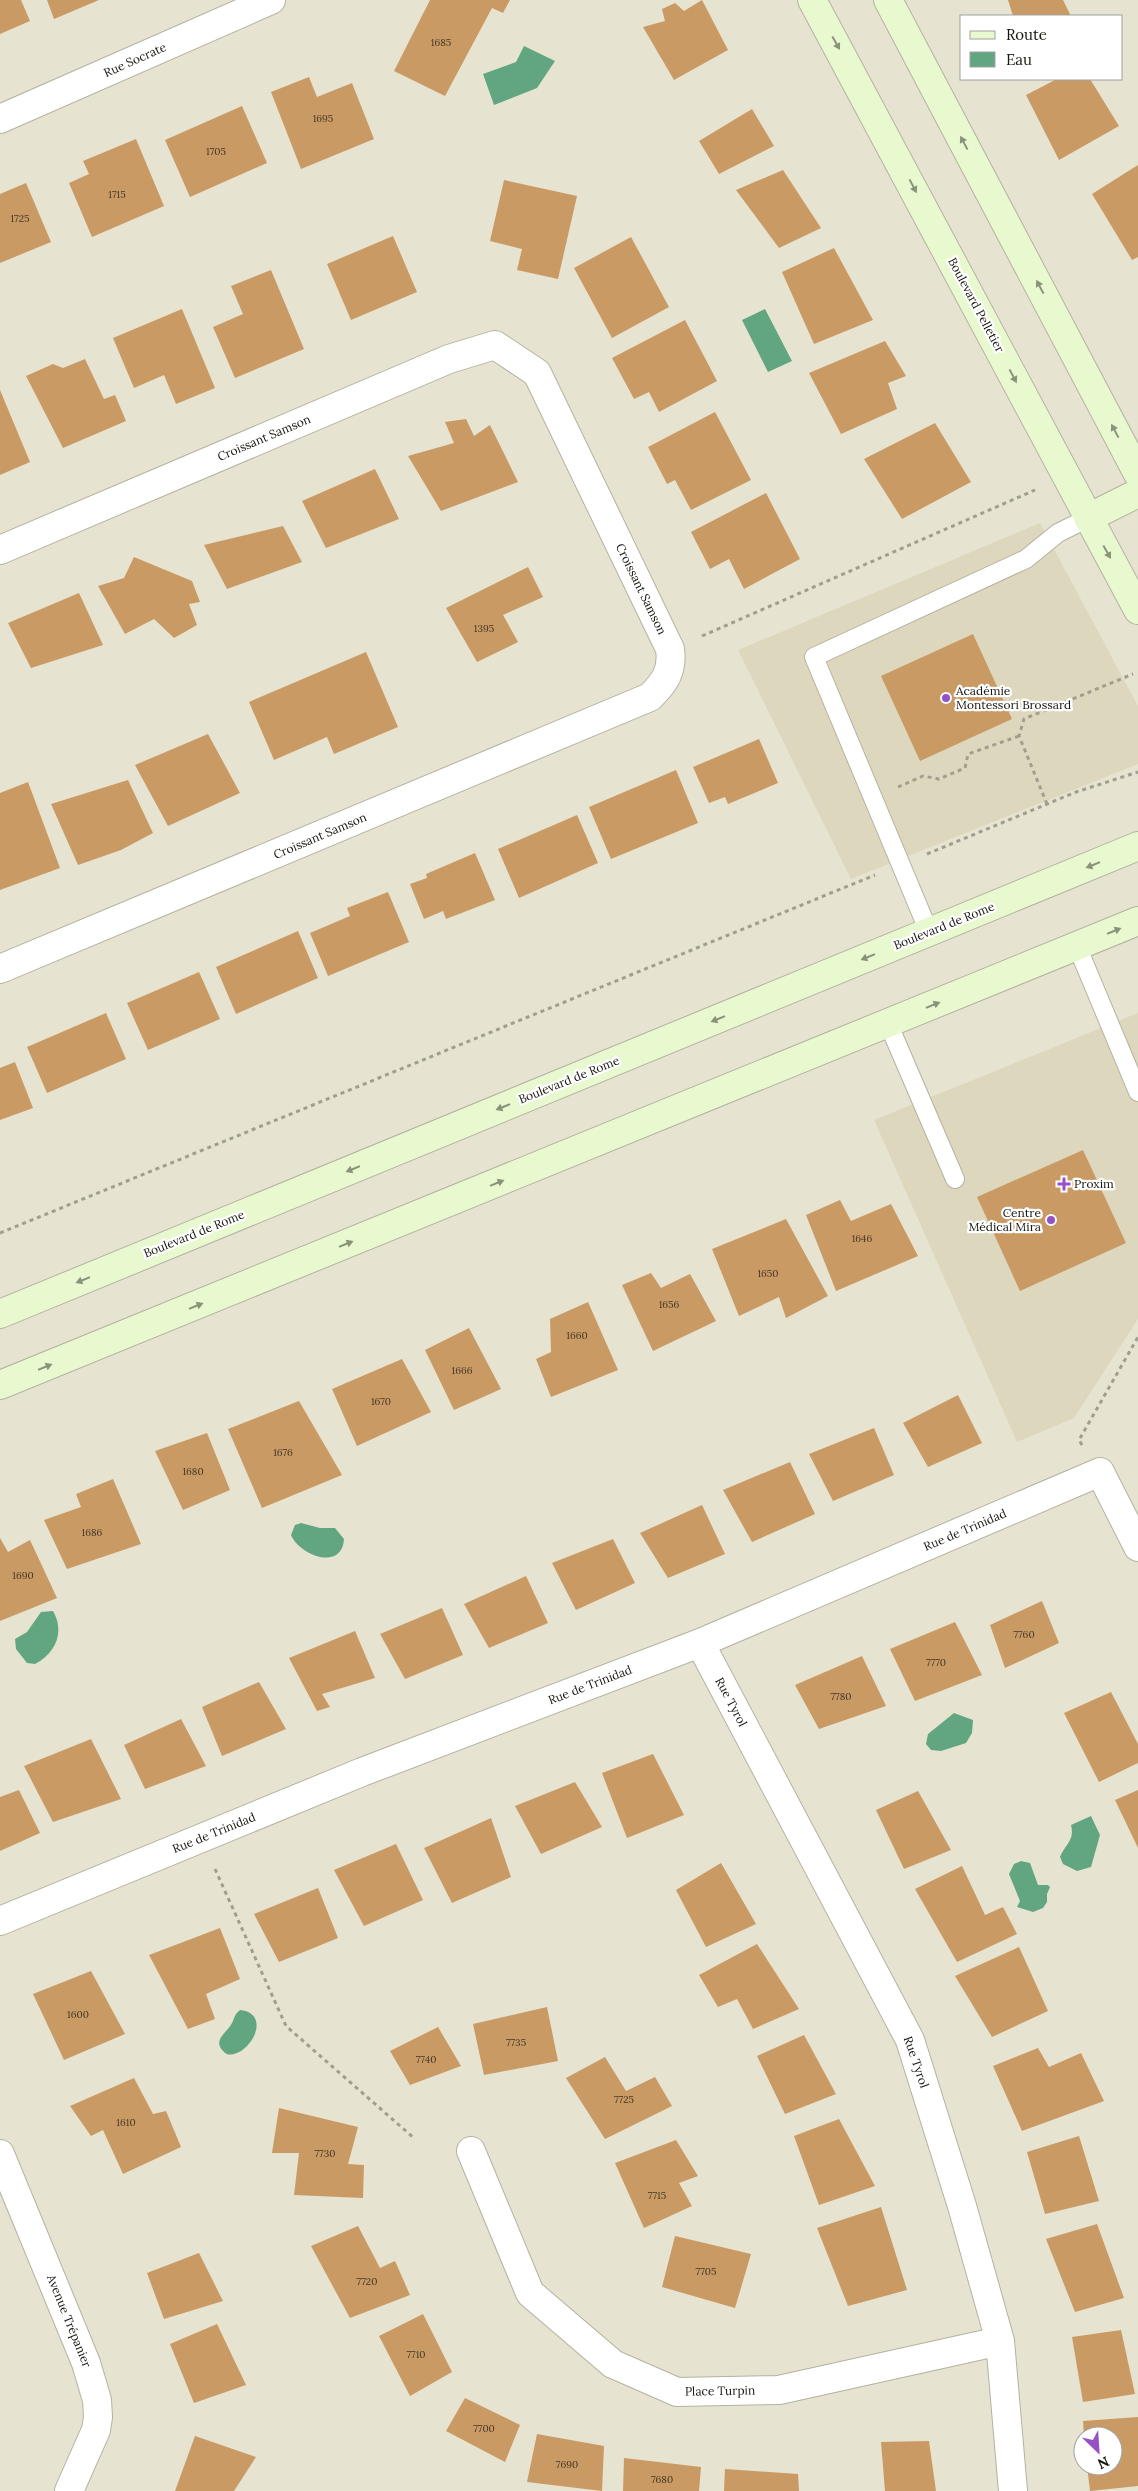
<svg xmlns="http://www.w3.org/2000/svg" width="1138" height="2491" font-family="Lora,serif">
<rect width="100%" height="100%" fill="#e6e3d0"/>
<path fill="#ddd8bd" d="M1040 523 1138 706V764L851 879 738 650Z
M1138 1013V1319L1074 1418 1017 1442 874 1120Z"/>
<path fill="#61a680" d="M524 46 555 61 537 88 494 105 483 74 516 62Z
M765 309 792 361 768 372 742 320Z
M301 1523 320 1528H335L344 1539C342 1572 299 1555 291 1535L295 1525Z
M53 1611C65 1632 56 1653 35 1664L27 1663 16 1649 15 1639 27 1632 41 1612Z
M954 1713 973 1720 972 1733 966 1743 941 1751 931 1750 926 1744 928 1734Z
M1091 1816 1100 1835 1091 1867 1077 1871 1063 1864 1060 1857C1065 1844 1075 1841 1071 1825Z
M1021 1861 1030 1863 1038 1885H1048L1050 1887 1047 1894V1902L1043 1908 1033 1912 1017 1907 1020 1901 1009 1874 1014 1864Z
M240 2010C270 2013 254 2049 234 2054 230 2055 227 2055 224 2052 211 2040 228 2032 232 2023 235 2017 234 2015 240 2010Z"/>
<path fill="#ca9a65" d="M0 0H21L30 21 0 34Z
M47 0H99L54 19Z
M430 0H510L503 13 492 8 445 96 394 71Z
M702 0 728 50 674 80 643 27 665 21 662 9 675 3 684 11Z
M1008 0H1063L1071 16H1013Z
M309 77 317 97 352 83 374 139 301 169 271 92Z
M1057 79H1090L1119 126 1059 160 1026 95Z
M242 106 267 163 190 197 165 140Z
M752 109 774 146 719 174 699 141Z
M136 139 164 206 92 237 69 183 89 174 83 161Z
M1138 165V257L1132 260 1092 194Z
M783 170 821 228 779 248 736 190Z
M504 180 577 196 558 279 517 270 522 249 490 241Z
M26 183 51 242 0 263V194Z
M393 236 417 292 351 320 327 264Z
M631 237 669 307 612 338 574 268Z
M834 248 873 320 814 344 782 272Z
M271 270 304 349 235 378 213 327 243 314 231 286Z
M182 309 215 388 176 404 164 375 134 388 113 338Z
M685 320 717 381 659 412 649 392 634 399 612 358Z
M885 341 906 376 888 383 897 409 841 434 809 373Z
M85 359 104 399 115 395 126 421 63 448 26 376 53 364 63 368Z
M0 390 30 462 0 475Z
M715 412 751 480 691 510 675 480 667 484 648 447Z
M466 419 474 436 490 425 518 482 441 511 408 456 454 443 445 422Z
M935 423 971 482 902 519 864 459Z
M375 469 399 519 326 548 302 501Z
M766 493 800 559 744 589 729 559 710 569 691 532Z
M283 526 302 562 227 589 204 545Z
M134 557 192 581 200 602 189 604 197 625 174 638 154 619 125 634 98 586 124 578Z
M528 567 543 597 503 615 518 642 477 662 446 608Z
M79 593 103 645 31 668 8 623Z
M973 634 1012 719 920 761 881 676Z
M366 652 398 727 334 754 327 737 274 760 249 702Z
M208 734 240 793 168 826 135 765Z
M759 739 778 783 728 804 725 797 709 803 693 767Z
M676 770 698 823 611 859 589 807Z
M128 780 153 833 121 850 78 865 51 804Z
M28 782 60 868 0 890V793Z
M577 815 598 863 519 898 498 849Z
M475 853 495 900 446 919 443 911 424 919 410 884 427 878 426 874Z
M388 892 409 942 328 976 310 933 350 916 347 908Z
M298 931 318 978 236 1014 216 967Z
M199 972 220 1019 148 1050 127 1003Z
M106 1013 126 1059 47 1093 27 1047Z
M15 1062 33 1108 0 1120V1068Z
M1083 1150 1126 1243 1020 1291 977 1197Z
M840 1200 851 1221 891 1204 918 1256 836 1291 806 1215Z
M786 1219 828 1296 786 1318 779 1297 739 1316 712 1249Z
M651 1273 661 1288 690 1274 716 1321 653 1351 622 1285Z
M588 1302 618 1370 551 1397 536 1359 551 1352 550 1319Z
M469 1328 501 1389 454 1410 425 1350Z
M402 1359 431 1412 357 1446 332 1389Z
M958 1395 982 1443 928 1467 903 1423Z
M299 1401 342 1475 262 1508 228 1429Z
M874 1428 894 1475 833 1501 809 1454Z
M207 1433 230 1490 183 1510 155 1451Z
M790 1462 815 1514 752 1542 723 1490Z
M113 1479 141 1544 67 1569 44 1520 81 1507 76 1494Z
M702 1505 725 1554 668 1578 640 1533Z
M0 1538 8 1552 30 1540 57 1598 0 1621Z
M613 1539 635 1583 576 1610 552 1563Z
M526 1576 548 1623 489 1648 464 1604Z
M1042 1601 1059 1643 1005 1668 990 1625Z
M442 1608 463 1655 405 1679 380 1634Z
M955 1622 982 1675 915 1701 890 1649Z
M355 1631 375 1678 322 1694 330 1707 317 1711 289 1658Z
M862 1656 886 1706 819 1729 795 1685Z
M259 1682 286 1729 222 1756 202 1707Z
M1111 1692 1138 1744V1763L1099 1782 1064 1713Z
M181 1719 206 1766 145 1789 124 1745Z
M91 1739 121 1799 53 1822 24 1766Z
M653 1754 684 1815 627 1838 602 1773Z
M575 1782 602 1827 541 1854 515 1806Z
M19 1790 40 1833 0 1851V1797Z
M1138 1790V1848L1115 1800Z
M918 1791 951 1850 904 1869 876 1810Z
M491 1818 511 1877 452 1903 424 1848Z
M396 1844 423 1900 364 1926 334 1870Z
M721 1863 756 1924 706 1947 676 1890Z
M962 1866 985 1915 1003 1907 1017 1934 957 1962 915 1889Z
M318 1888 338 1938 279 1962 254 1914Z
M220 1928 240 1979 206 1994 215 2019 188 2029 149 1955Z
M757 1944 799 2009 753 2029 737 1999 718 2007 699 1975Z
M1019 1947 1048 2011 992 2037 955 1976Z
M91 1971 125 2034 64 2060 33 1994Z
M547 2007 558 2061 484 2075 473 2024Z
M438 2027 461 2066 410 2085 390 2051Z
M804 2035 836 2094 785 2114 757 2056Z
M1038 2048 1049 2067 1081 2053 1104 2101 1022 2131 993 2066Z
M605 2057 626 2091 655 2077 672 2106 605 2139 566 2078Z
M134 2078 153 2114 166 2111 181 2147 123 2174 103 2130 91 2136 70 2106Z
M279 2108 358 2127 348 2164 364 2165 363 2198 294 2195 299 2153H272Z
M839 2119 875 2186 819 2205 794 2136Z
M1079 2136 1099 2201 1045 2214 1027 2152Z
M676 2140 698 2176 679 2183 692 2206 644 2228 615 2163Z
M881 2207 907 2290 848 2306 817 2228Z
M1097 2224 1124 2298 1075 2312 1046 2239Z
M358 2226 380 2268 395 2261 410 2295 350 2318 311 2246Z
M675 2236 751 2254 735 2308 662 2287Z
M199 2253 223 2301 164 2319 147 2273Z
M423 2314 452 2372 410 2396 379 2336Z
M217 2324 246 2385 194 2403 170 2344Z
M1121 2330 1135 2394 1083 2402 1072 2337Z
M465 2398 520 2425 505 2462 446 2431Z
M1138 2417V2486L1090 2491 1087 2466H1113V2436H1084L1083 2421Z
M537 2434 604 2446 602 2491 527 2482Z
M195 2436 256 2457 234 2491H175Z
M929 2441 936 2491H885L881 2442Z
M624 2458 701 2467 699 2491H623Z
M725 2469 798 2474 799 2491H724Z"/>
<g fill="none" stroke-linecap="round" stroke-linejoin="round">
<defs>
<path id="lane" d="M929 932 814 657 1026 559 1058 533 1088 518
M1077 946 1138 1092
M888 1023 955 1179"/>
<path id="street" d="M0 119 271 0
M0 550 449 359 495 345 537 373 670 649C673 671 665 682 650 697L0 969
M700 1643 910 2040 962 2206 1000 2341 1013 2491
M0 1921 362 1772 700 1643 1100 1472 1138 1547
M471 2151 530 2293 613 2364 677 2392 779 2390 1000 2341
M0 2154 86 2363 97 2400 98 2417 96 2430 69 2491"/>
<path id="secondary" d="M812 0 1138 610
M888 0 1138 474
M1088 518 1138 493
M0 1314 1138 846
M0 1385 1138 921"/>
</defs>
<use href="#lane" stroke="#b5b2a0" stroke-width="20"/>
<use href="#street" stroke="#b5b2a0" stroke-width="30"/>
<use href="#secondary" stroke="#b5b2a0" stroke-width="30"/>
<path stroke="#a09e8f" stroke-width="3" stroke-dasharray="4 4" stroke-linecap="butt" d="M702 636 1035 490
M898 787 923 776 939 779 965 768 968 754 1019 736
M1047 804 1019 736 1024 719 1133 674
M927 854 1076 792 1138 772
M0 1233 875 875
M1082 1445 1079 1440 1138 1337
M215 1869 286 2026 415 2139"/>
<use href="#lane" stroke="#fff" stroke-width="18"/>
<use href="#street" stroke="#fff" stroke-width="28"/>
<use href="#secondary" stroke="#e8f9d0" stroke-width="28"/>
</g>
<defs><path id="oneway-solid" d="M-6-.8H1V-3.2L6.5 0L1 3.2V.8H-6Z" transform="scale(1.25)"/></defs>
<g fill="#8a9279">
<use href="#oneway-solid" transform="translate(836 43) rotate(61)"/>
<use href="#oneway-solid" transform="translate(964 143) rotate(-118)"/>
<use href="#oneway-solid" transform="translate(913 186) rotate(62)"/>
<use href="#oneway-solid" transform="translate(1040 287) rotate(-118)"/>
<use href="#oneway-solid" transform="translate(1013 376) rotate(62)"/>
<use href="#oneway-solid" transform="translate(1115 431) rotate(-118)"/>
<use href="#oneway-solid" transform="translate(1107 552) rotate(61)"/>
<use href="#oneway-solid" transform="translate(1093 865) rotate(158)"/>
<use href="#oneway-solid" transform="translate(1114 931) rotate(-22)"/>
<use href="#oneway-solid" transform="translate(868 957) rotate(158)"/>
<use href="#oneway-solid" transform="translate(933 1005) rotate(-22)"/>
<use href="#oneway-solid" transform="translate(718 1019) rotate(158)"/>
<use href="#oneway-solid" transform="translate(503 1107) rotate(158)"/>
<use href="#oneway-solid" transform="translate(353 1169) rotate(158)"/>
<use href="#oneway-solid" transform="translate(497 1183) rotate(-22)"/>
<use href="#oneway-solid" transform="translate(346 1244) rotate(-22)"/>
<use href="#oneway-solid" transform="translate(83 1280) rotate(158)"/>
<use href="#oneway-solid" transform="translate(196 1306) rotate(-22)"/>
<use href="#oneway-solid" transform="translate(45 1367) rotate(-22)"/>
</g>
<g fill="#9551c6" stroke="#fff" stroke-width="2">
<circle cx="946" cy="698" r="5"/>
<path d="M1061.5 1176.5h5v5h5v5h-5v5h-5v-5h-5v-5h5z"/>
<circle cx="1051" cy="1220" r="5"/>
</g>
<g text-anchor="middle" stroke-width="4.5" stroke-linejoin="round" paint-order="stroke">
<g font-size="10" fill="#433624">
<text x="441" y="46">1685</text>
<text x="323" y="122">1695</text>
<text x="216" y="155">1705</text>
<text x="117" y="198">1715</text>
<text x="20" y="222">1725</text>
<text x="484" y="632">1395</text>
<text x="862" y="1242">1646</text>
<text x="768" y="1277">1650</text>
<text x="669" y="1308">1656</text>
<text x="577" y="1339">1660</text>
<text x="462" y="1374">1666</text>
<text x="381" y="1405">1670</text>
<text x="283" y="1456">1676</text>
<text x="193" y="1475">1680</text>
<text x="92" y="1536">1686</text>
<text x="23" y="1579">1690</text>
<text x="1024" y="1638">7760</text>
<text x="936" y="1666">7770</text>
<text x="841" y="1700">7780</text>
<text x="78" y="2018">1600</text>
<text x="516" y="2046">7735</text>
<text x="426" y="2063">7740</text>
<text x="624" y="2103">7725</text>
<text x="126" y="2126">1610</text>
<text x="325" y="2157">7730</text>
<text x="657" y="2199">7715</text>
<text x="706" y="2275">7705</text>
<text x="367" y="2285">7720</text>
<text x="416" y="2358">7710</text>
<text x="484" y="2432">7700</text>
<text x="567" y="2468">7690</text>
<text x="662" y="2483">7680</text>
</g>
<g font-size="12" fill="#16150e" stroke="#fff">
<text transform="translate(135 60) rotate(-24)" y="4">Rue Socrate</text>
<text transform="translate(976 305) rotate(62)" y="4">Boulevard Pelletier</text>
<text transform="translate(264 438) rotate(-23)" y="4">Croissant Samson</text>
<text transform="translate(641 589) rotate(64)" y="4">Croissant Samson</text>
<text transform="translate(320 836) rotate(-23)" y="4">Croissant Samson</text>
<text transform="translate(944 926) rotate(-22)" y="4">Boulevard de Rome</text>
<text transform="translate(569 1080) rotate(-22)" y="4">Boulevard de Rome</text>
<text transform="translate(194 1234) rotate(-22)" y="4">Boulevard de Rome</text>
<text transform="translate(965 1530) rotate(-23)" y="4">Rue de Trinidad</text>
<text transform="translate(590 1685) rotate(-21)" y="4">Rue de Trinidad</text>
<text transform="translate(731 1702) rotate(62)" y="4">Rue Tyrol</text>
<text transform="translate(214 1833) rotate(-22)" y="4">Rue de Trinidad</text>
<text transform="translate(916 2062) rotate(71)" y="4">Rue Tyrol</text>
<text transform="translate(69 2321) rotate(68)" y="4">Avenue Trépanier</text>
<text transform="translate(720 2391) rotate(-1)" y="4">Place Turpin</text>
</g>
<g font-size="12" fill="#16150e" stroke="#fff" text-anchor="start">
<text x="956" y="695">Académie<tspan x="956" dy="14">Montessori Brossard</tspan></text>
<text x="1074" y="1188">Proxim</text>
<text x="1041" y="1217" text-anchor="end">Centre<tspan x="1041" dy="14">Médical Mira</tspan></text>
</g>
</g>
<rect x="960" y="15" width="162" height="65" fill="#ffffff" stroke="#a2a19f"/>
<rect x="970" y="31" width="25" height="8" fill="#e8f9d0" stroke="#a2a19f"/>
<text x="1006" y="40" font-size="15" fill="#16150e">Route</text>
<rect x="970" y="52" width="25" height="15" fill="#61a680" stroke="#a2a19f"/>
<text x="1006" y="65" font-size="15" fill="#16150e">Eau</text>
<g transform="translate(1098 2451) rotate(155)"><circle r="24" fill="#ffffff" stroke="#a2a19f"/>
<path d="M0-4L9 19L0 12L-9 19Z" fill="#9551c6"/>
<text y="-8" font-size="14" font-weight="bold" text-anchor="middle" fill="#16150e">N</text>
</g>
</svg>
